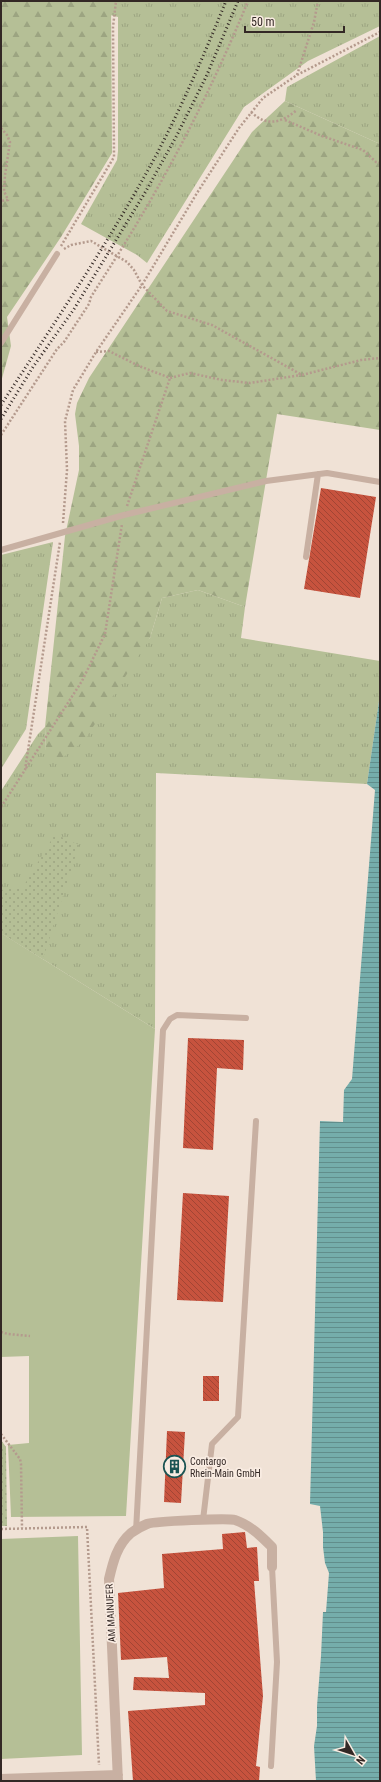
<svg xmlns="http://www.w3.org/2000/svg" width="381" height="1782" font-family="'Roboto Condensed',sans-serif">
<defs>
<pattern id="grass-tufts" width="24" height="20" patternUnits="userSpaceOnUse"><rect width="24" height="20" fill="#b5bf96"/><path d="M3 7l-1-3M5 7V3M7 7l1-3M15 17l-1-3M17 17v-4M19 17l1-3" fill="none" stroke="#9ca481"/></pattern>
<pattern id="forest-firs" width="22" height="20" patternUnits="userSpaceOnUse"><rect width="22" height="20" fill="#b5bf96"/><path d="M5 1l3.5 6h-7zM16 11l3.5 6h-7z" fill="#9ca481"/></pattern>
<pattern id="park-dots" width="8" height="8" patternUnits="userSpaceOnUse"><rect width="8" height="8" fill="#b5bf96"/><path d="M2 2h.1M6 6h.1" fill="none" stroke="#9ca481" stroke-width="1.8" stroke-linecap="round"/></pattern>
<pattern id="water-rules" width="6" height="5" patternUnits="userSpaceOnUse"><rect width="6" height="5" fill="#75adab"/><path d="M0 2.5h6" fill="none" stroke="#618d8b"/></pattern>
<pattern id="building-back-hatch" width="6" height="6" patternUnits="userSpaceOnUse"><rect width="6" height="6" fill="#c7533e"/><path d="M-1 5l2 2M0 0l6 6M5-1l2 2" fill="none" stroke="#a24534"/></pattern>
</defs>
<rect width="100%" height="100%" fill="#f0e2d6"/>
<path fill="url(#grass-tufts)" d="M111 1H380V26L308 61 244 107 147 263 137 255 81 224 117 160 118 151V17L110 15Z
M380 36V144L285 101 287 87Z
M53 542 26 729 1 769V555Z
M198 590 245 607 241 638 380 661V694L367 784 156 773 155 1029 1 933V791L38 734 45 727 46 751 150 638 162 598Z"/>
<path fill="url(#forest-firs)" d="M1 1H111L112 153 61 237 7 317 11 346 1 382Z
M285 101 380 144V430L277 414 245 607 198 590 162 598 150 638 84 741 56 763 46 751 45 727 65 536 79 470V446L75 414 77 403 89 378 252 132Z"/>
<path fill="url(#park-dots)" d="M55 834 79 845 43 959 1 933V890L23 887Z
M1 1440 6 1447 7 1526H1Z"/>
<path fill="#b5bf96" d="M1 933 155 1029 126 1516 11 1517 8 1445 29 1443V1356L1 1357Z
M78 1536 82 1755 1 1759V1539Z"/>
<path fill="url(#water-rules)" d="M380 694V1781H316L314 1746 317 1726V1706L321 1656 323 1612H326L329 1573 325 1563 323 1547V1532L320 1506 310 1504 320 1121 343 1122 344 1090 352 1079 375 790 367 784Z"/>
<path fill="url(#building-back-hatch)" d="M321 488 376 497 360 598 304 589Z
M188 1038 244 1040 243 1070 217 1068 213 1150 183 1148Z
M183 1193 229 1196 223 1302 177 1300Z
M203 1376H219V1401H203Z
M167 1431 185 1432 181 1503 164 1502Z
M245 1532 247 1548 257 1547 259 1581H254L263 1696 256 1766 260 1767 259 1781H133L128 1711 205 1705V1693L133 1690 134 1677 169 1678 167 1657 121 1660 118 1593 164 1588 162 1554 223 1549 222 1534Z"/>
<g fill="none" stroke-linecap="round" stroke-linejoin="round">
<path stroke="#b49a8d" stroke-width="2.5" stroke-dasharray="2 2" stroke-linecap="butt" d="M297 75 314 22 318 1
M251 112C267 127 281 123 297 110
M285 120 322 136 363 150 376 162 380 163
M1 128 7 135 10 142 5 175 4 191 8 200 1 201
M61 246 114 157 113 27 116 1
M64 249 71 245 91 241 127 262 134 270 142 285 167 311 212 325 302 375 361 360 380 358
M96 352 109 351 139 366 170 378 190 373 222 380 250 383 301 375
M1 435 57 349 64 342 89 304 91 297 101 281
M127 506 170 378
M63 523 67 470 65 421 73 390 96 352 142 285 197 193 239 128 263 98 297 75 380 32
M26 768 82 681 105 634 122 524
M1 807 25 770 60 542
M1 1332 8 1334 30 1336
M1 1434 20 1459 21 1464 22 1528
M1 1529 87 1527 99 1765"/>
<path stroke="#c8b0a2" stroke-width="6" d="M1 343 57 254
M1 550 124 515 266 481 327 473 380 482
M306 557 318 474
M203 1520 212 1444 238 1417 256 1121
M136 1531 163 1030 170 1019 177 1015 246 1018
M271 1766 277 1662 272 1567"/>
<path stroke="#c8b0a2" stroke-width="10" d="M1 1779 118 1775
M118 1781 109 1579C113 1562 117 1545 131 1533 135 1530 142 1526 147 1524 155 1521 228 1518 235 1520 250 1525 261 1536 272 1547V1567"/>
<path stroke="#332825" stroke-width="3" stroke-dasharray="1 3" stroke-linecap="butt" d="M1 405C53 325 107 245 153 161 181 109 204 55 226 1
M1 419 33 367 74 309 146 191 177 135 206 77 238 1"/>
<path stroke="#b49a8d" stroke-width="2.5" stroke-dasharray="2 2" stroke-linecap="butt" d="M101 281C159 192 208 99 248 1"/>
</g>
<defs>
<symbol id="building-ring" viewBox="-11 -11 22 22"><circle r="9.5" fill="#f9ece2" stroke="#1b5453" stroke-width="1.5"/><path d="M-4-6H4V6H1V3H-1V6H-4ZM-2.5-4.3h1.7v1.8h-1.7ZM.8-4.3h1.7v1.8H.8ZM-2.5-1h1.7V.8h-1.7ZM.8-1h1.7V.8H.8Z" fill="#1b5453"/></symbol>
</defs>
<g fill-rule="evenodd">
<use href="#building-ring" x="162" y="1454" width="25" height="25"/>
</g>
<g text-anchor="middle" stroke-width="3.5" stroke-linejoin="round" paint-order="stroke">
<g font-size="10" fill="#332825" stroke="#f9ece2" text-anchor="start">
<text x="190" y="1465">Contargo<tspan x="190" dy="12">Rhein-Main GmbH</tspan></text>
</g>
<g font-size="10" fill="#332825" stroke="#f9ece2">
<text transform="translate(110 1613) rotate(-93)" y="4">AM MAINUFER</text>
</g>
</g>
<rect width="381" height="1782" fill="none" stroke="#332825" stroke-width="4"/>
<g transform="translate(353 1754) rotate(129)" stroke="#f9ece2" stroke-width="3" paint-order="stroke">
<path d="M0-3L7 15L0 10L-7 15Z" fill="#332825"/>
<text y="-6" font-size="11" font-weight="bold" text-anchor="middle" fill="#332825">N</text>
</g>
<path d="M245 26v6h99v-6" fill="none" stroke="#332825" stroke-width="2"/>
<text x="251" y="26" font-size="12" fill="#332825" stroke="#f9ece2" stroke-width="3" paint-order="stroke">50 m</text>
</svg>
